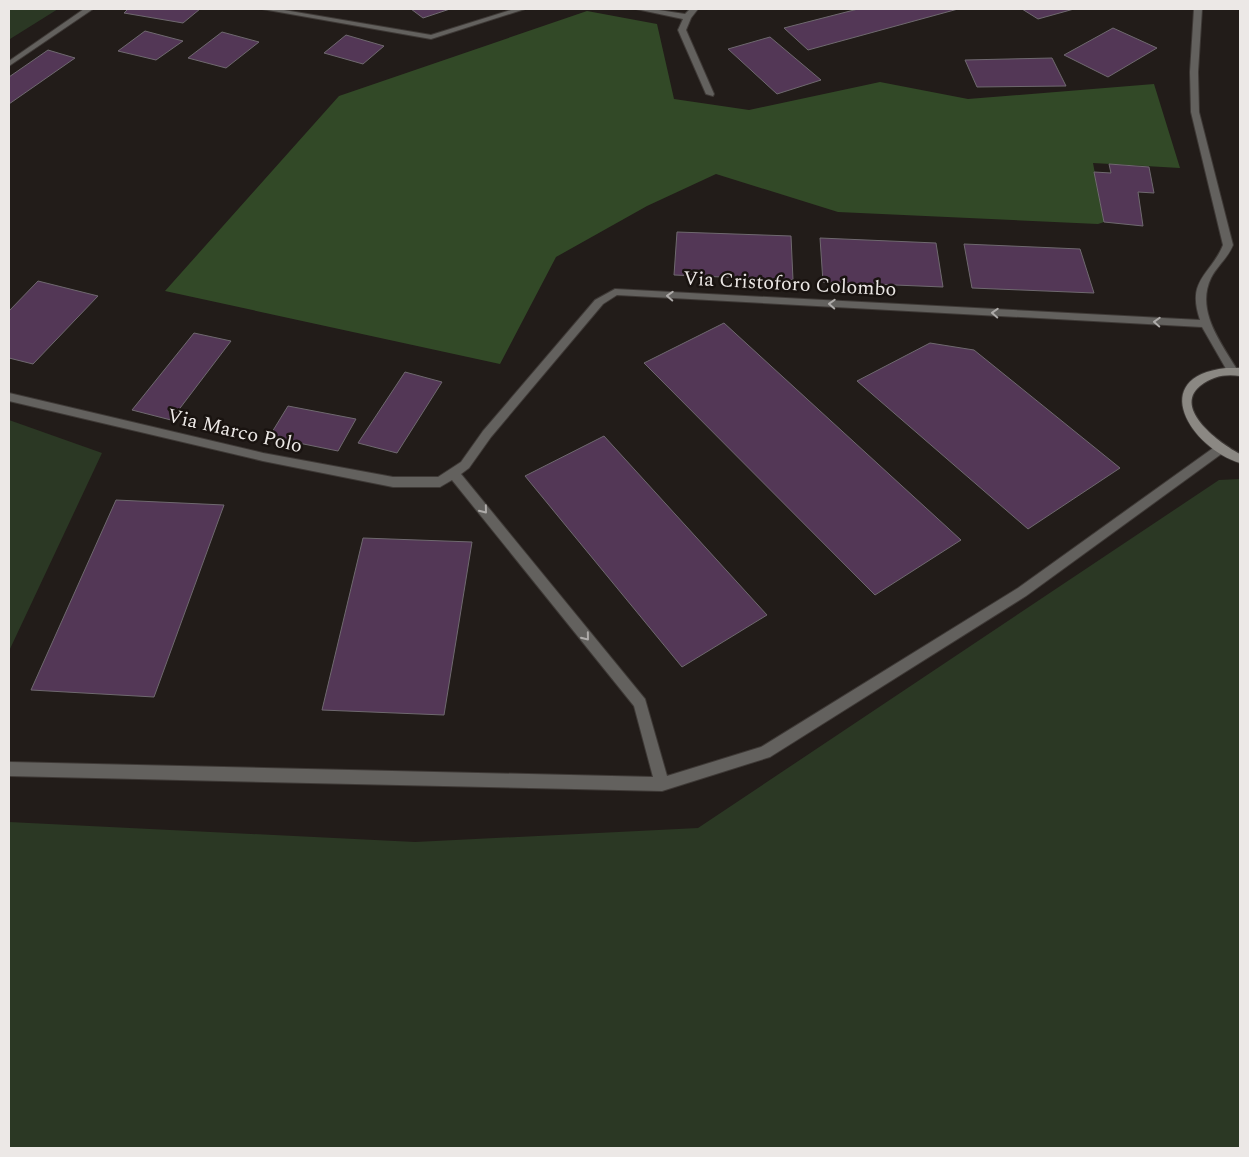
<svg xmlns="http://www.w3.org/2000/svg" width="1249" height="1157" font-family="Spectral,serif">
<rect width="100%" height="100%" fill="#221c19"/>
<path fill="#2b3824" d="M9 9H58L10 39Z
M9 420 102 453 9 651Z
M1240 479V1148H9V822L415 842 698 828 1219 480Z"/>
<path fill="#324927" d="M587 11 657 24 674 99 749 110 880 82 968 99 1154 84 1180 168 1093 163 1104 222 1098 224 838 212 716 174 647 206 556 257 500 364 165 291 339 96Z"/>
<path fill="#533756" stroke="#6f696f" d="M128 9H200L183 23 124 13Z
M411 9H450L423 18Z
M858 9H958L808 50 784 28Z
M1022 9H1074L1038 19Z
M1113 28 1157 48 1108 77 1064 55Z
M145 31 183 41 156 60 118 51Z
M222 32 259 42 226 68 188 58Z
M346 35 384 46 363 64 324 53Z
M770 37 821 80 777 94 728 49Z
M48 50 75 58 9 104V77Z
M1052 58 1066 86 977 87 965 60Z
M1109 164 1149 167 1154 193 1138 192 1143 226 1104 222 1094 172 1111 173Z
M677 232 791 236 793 280 674 275Z
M820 238 936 243 943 287 823 282Z
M964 244 1080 249 1094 293 972 288Z
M38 281 98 296 33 364 9 358V311Z
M724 323 961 540 875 595 644 363Z
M194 333 231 341 171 420 132 410Z
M930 343 974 350 1120 468 1028 529 857 381Z
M405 372 442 382 397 453 358 443Z
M288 406 356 419 338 451 269 437Z
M604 436 767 615 682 667 525 476Z
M116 500 224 505 154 697 31 690Z
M363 538 472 542 444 715 322 710Z"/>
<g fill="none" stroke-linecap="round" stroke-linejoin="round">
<defs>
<path id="street" d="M84 9H93L9 66V61Z
M262 9H278L431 35 514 9H525L431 39Z
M636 9H652L685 14 690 9H698L691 18 686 30 714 94 713 96 706 94 678 30 683 19Z
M1194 9H1202L1198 72 1199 112 1233 245C1228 258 1217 266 1211 278 1195 311 1222 344 1238 371L1237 374H1229L1202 327 617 295 603 304 491 437 469 468 461 474 645 699 667 776 761 747 1018 588 1216 446H1224L1226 449 1224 452 1026 596 770 757 662 791 9 776V762L653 777 634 706 452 480 440 487H393L263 461 9 401V393L263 453 393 477H438L461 462 483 431 595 300 615 289 1200 320C1186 279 1211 275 1223 245L1191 112 1190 72Z"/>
<path id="secondary" d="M1226 368H1240V376C1225 374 1213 376 1200 386 1172 409 1221 444 1240 454V463C1191 448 1146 377 1226 368Z"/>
</defs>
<use href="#street" stroke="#3e3936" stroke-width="2"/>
<use href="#secondary" stroke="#3e3936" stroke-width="2"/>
<use href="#street" fill="#63615e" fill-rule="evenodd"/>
<use href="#secondary" fill="#8b8883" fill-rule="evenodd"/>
</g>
<defs><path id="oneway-chevron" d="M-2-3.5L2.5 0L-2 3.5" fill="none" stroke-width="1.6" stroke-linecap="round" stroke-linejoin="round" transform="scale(1.25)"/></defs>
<g stroke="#aeaba9">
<use href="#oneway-chevron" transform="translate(670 296) rotate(-177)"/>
<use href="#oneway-chevron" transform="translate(832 304) rotate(-177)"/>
<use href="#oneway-chevron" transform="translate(995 313) rotate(-177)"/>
<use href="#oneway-chevron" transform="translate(1157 322) rotate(-177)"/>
<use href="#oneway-chevron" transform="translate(484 510) rotate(51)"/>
<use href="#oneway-chevron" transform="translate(586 637) rotate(51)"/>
</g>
<g text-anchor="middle" stroke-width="5" stroke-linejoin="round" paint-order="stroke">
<g font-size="20" fill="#ece8e6" stroke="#191310">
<text transform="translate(790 283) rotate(3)" y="7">Via Cristoforo Colombo</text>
<text transform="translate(235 430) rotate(13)" y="7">Via Marco Polo</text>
</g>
</g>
<rect width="1249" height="1157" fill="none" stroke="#ece8e6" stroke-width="20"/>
</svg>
